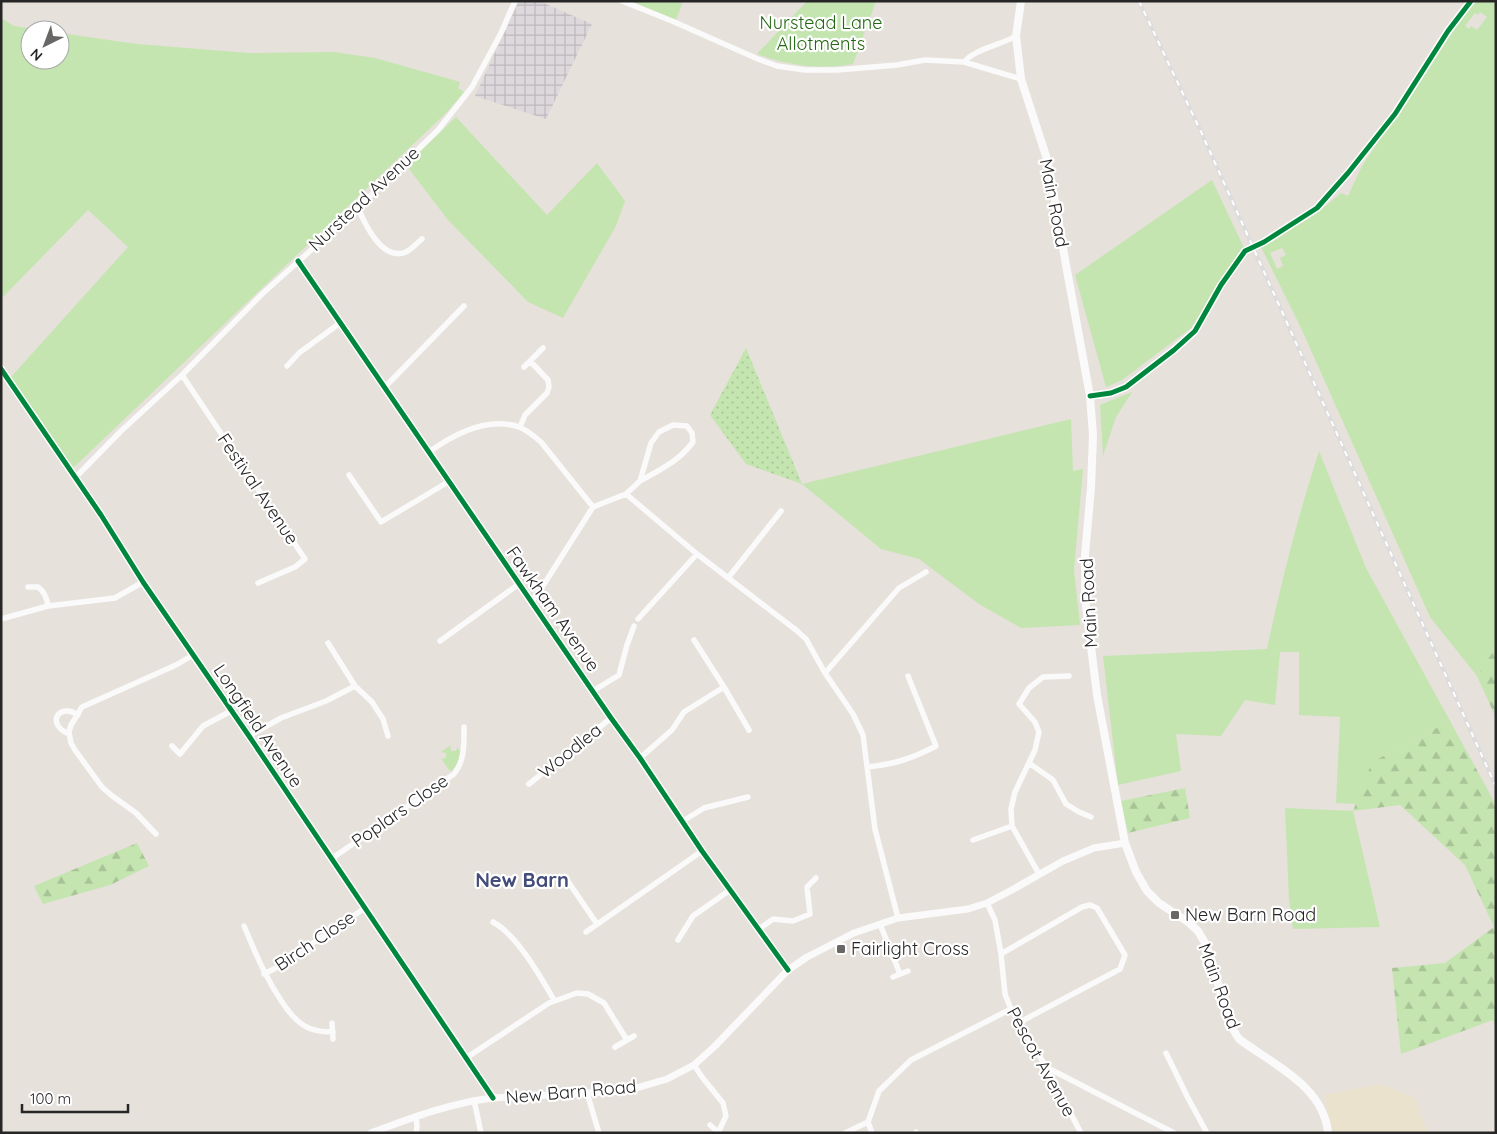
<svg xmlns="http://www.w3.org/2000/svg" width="1497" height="1134" font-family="Quicksand,sans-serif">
<defs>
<pattern id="industrial-grid" width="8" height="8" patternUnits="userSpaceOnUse" patternTransform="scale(1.25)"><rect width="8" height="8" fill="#dcd8db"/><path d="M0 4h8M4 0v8" fill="none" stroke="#bdb9bc"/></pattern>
<pattern id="forest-firs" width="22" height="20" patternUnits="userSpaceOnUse" patternTransform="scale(1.25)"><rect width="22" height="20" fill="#c4e5b0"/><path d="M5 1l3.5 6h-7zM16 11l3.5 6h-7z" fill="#a8c497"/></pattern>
<pattern id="park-dots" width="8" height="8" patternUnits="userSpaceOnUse" patternTransform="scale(1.25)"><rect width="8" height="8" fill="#c4e5b0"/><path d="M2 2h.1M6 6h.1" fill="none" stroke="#a8c497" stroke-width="1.8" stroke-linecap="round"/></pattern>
</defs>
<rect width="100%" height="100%" fill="#e6e1db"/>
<path fill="url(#industrial-grid)" d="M519 1H539L592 24 546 119 475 96Z"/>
<path fill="#ebe2ce" d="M1380 1084 1414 1097 1428 1133H1332L1324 1095Z"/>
<path fill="#c4e5b0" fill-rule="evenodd" d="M631 1H683L676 20Z
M807 1H876L853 64C820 70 788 66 757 54Z
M1476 1H1496V647L1477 676 1430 617 1302 330 1261 247 1316 214 1341 193 1348 196 1362 166 1456 27ZM1480 12 1487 17 1477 30 1471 26 1469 29 1465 26 1475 13 1478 15ZM1282 248 1286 255 1280 258 1283 266 1277 269 1270 253Z
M1 18 14 26 42 30H30V60H60V33L137 44 249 53 334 52 375 58 460 82 458 88 464 92 447 112 73 468 11 377 128 247 88 210 1 299Z
M456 117 547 215 597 163 625 201 616 226 563 318 528 302 448 220 406 165Z
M1212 180 1244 248 1191 328 1122 380 1106 387 1075 275Z
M1132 392 1116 417 1103 456 1100 405Z
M1071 419 1073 471 1083 469 1074 570 1080 625 1021 628 979 604 919 559 881 549 802 484Z
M1319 451 1366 568 1450 721 1373 762 1356 804 1336 803 1340 717 1299 715V652H1280L1275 705 1245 700 1221 736 1176 734 1181 771 1118 785 1103 656 1267 649C1281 582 1298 516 1319 451Z
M451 745 450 749 452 751H456L457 747 460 751 458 763 452 771 449 770 440 757 442 759 446 758V753L441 752Z
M1285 808 1353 811 1380 927 1293 929 1289 900Z"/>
<path fill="url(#forest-firs)" d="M1496 647V718L1477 676Z
M1450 721 1496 805V1029L1493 1020 1401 1054 1392 968 1445 963 1494 927 1465 865 1400 805 1353 811 1372 762Z
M1185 788 1190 818 1128 833 1121 801Z
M137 843 149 866 110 885 43 904 34 886Z"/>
<path fill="url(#park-dots)" d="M746 348 802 484 746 464 710 415Z"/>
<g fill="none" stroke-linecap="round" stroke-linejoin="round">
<path stroke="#fbfafa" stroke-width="5.5" d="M622 1 672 21 758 59 777 66 805 70H837L897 65 925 60 964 62C975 49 1001 45 1016 36
M964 62 1021 79
M358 208C365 224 382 262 406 252 412 249 417 243 422 239
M298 261 611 718 640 758 702 851 788 970
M287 366 299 353 340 323
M524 367 530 361
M1 369 101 515 143 582 249 736 493 1098
M182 375 305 559 295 567 258 583
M385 387 464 306
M520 427 525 415 547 393 549 387 548 380 530 361 543 348
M429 452C454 434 487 416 519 427 527 430 534 436 541 442L593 507
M349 475 381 522 448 482
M75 478 121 431 182 375 262 294 358 208 438 130 472 87 501 33 515 1
M626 494 697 554 796 630 806 639 825 673 853 714 863 735 875 829 898 918
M728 578 781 511
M28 587H38C45 592 47 598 48 606
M531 602 541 589 593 507 626 494 640 481 651 443 659 432 673 425 687 426 692 433 693 442C678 462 661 469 640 481
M1 619 48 606 115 598 143 582
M638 619 697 554
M694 640 724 687 749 730
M440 641 519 584
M328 643 355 686 372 702 383 719 388 736
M825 673 899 588 926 572
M593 691 619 675 627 645 634 626
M69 734C45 724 59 702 78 715
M249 736 281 718 326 701 355 686
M172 746 180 754 203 726 231 711
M640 758 672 730 684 712 724 687
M1029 763 1053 780 1066 804 1079 812 1091 817
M867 767C895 764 911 759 936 746L908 676
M529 784 611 718
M683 821 704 808 748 797
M156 834 136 813 111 795 102 787 75 750 71 743 69 732 71 725 82 707 176 665 193 655
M973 840 1012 826
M331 859 454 774C465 760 464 744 464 727
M1039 874 1012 826 1011 809 1015 792 1035 750 1039 732 1035 722 1019 704 1029 688 1043 677 1069 676
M565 877 597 924
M987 903 995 920 1001 954 1005 994 1011 1009 1046 1067 1081 1133
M493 922C517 935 540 976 554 1000
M880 924 900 974
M244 926C256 954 265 977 282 1002 288 1011 294 1019 303 1025 312 1031 322 1032 333 1032
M759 929 773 919 793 921 810 914 807 887 816 878
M586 932 702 851
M678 940 693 916 730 890
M1001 954 1082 907 1090 905 1097 908 1125 955 1120 969 1020 1022
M264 974 274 969 365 908
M893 977 908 971
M332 1023 333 1039
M615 1047 634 1036
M1166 1053 1188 1098 1207 1133
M466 1058 549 1003 577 993 588 994 604 1003 627 1040
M694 1065 702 1077 723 1103 726 1116 718 1133
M1046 1067 1174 1133
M587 1093 599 1133
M474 1100 481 1133
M416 1116 417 1127 416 1133
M868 1122 879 1091 911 1060 1011 1009
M868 1122 872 1133
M710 1125 718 1132
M916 1132V1133
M845 1133 868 1122"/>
<path stroke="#fbfafa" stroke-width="7" d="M1090 396 1111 393 1126 387 1174 350 1195 331 1221 285 1245 251 1264 242 1317 208 1348 173 1395 114 1448 31 1471 1
M371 1133C411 1118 450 1103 493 1098L626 1091 667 1079 694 1065 715 1046 788 970 807 957 854 933 898 918 968 909 987 903 1010 891 1063 861 1094 848 1125 843"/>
<path stroke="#fbfafa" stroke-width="8" d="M1021 1 1016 36 1021 79 1046 156 1052 184 1066 265 1090 396 1093 435 1091 488 1085 555V598L1097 695 1125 843 1136 872 1147 891 1159 903 1188 922 1198 931 1205 943 1210 955 1229 1023 1239 1039C1272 1064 1324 1086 1328 1133"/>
<defs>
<path id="rail" d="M1139 1 1202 134 1496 787"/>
</defs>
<use href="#rail" stroke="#dcdbdd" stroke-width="4"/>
<use href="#rail" stroke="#fff" stroke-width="2" stroke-dasharray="5.5" stroke-linecap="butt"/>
<defs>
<path id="cycleway" d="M298 261 611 718 640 758 702 851 788 970
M1 369 101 515 143 582 249 736 493 1098
M1090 396 1111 393 1126 387 1174 350 1195 331 1221 285 1245 251 1264 242 1317 208 1348 173 1395 114 1448 31 1471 1"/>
</defs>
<use href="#cycleway" stroke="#fff" stroke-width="8"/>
<use href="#cycleway" stroke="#00873e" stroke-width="5"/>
</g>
<g fill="#696765" stroke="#fff" stroke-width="2">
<rect x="1170" y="910" width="10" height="10" rx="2.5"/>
<rect x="836" y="944" width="10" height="10" rx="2.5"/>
</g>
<g text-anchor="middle" stroke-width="4.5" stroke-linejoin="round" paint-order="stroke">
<g font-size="18" fill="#226712" stroke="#fff">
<text x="821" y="29">Nurstead Lane<tspan x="821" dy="21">Allotments</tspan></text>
</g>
<g font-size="18" fill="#262626" stroke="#fff">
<text transform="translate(364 199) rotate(-43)" y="6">Nurstead Avenue</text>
<text transform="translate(1054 203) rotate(79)" y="6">Main Road</text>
<text transform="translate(258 489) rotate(56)" y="6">Festival Avenue</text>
<text transform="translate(1089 603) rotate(-93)" y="6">Main Road</text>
<text transform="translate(553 609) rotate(55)" y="6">Fawkham Avenue</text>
<text transform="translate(258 726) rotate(56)" y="6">Longfield Avenue</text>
<text transform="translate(570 751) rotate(-39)" y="6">Woodlea</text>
<text transform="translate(400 811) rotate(-35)" y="6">Poplars Close</text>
<text transform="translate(315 941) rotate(-34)" y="6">Birch Close</text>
<text transform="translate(1219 986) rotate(70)" y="6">Main Road</text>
<text transform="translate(1041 1062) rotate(61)" y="6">Pescot Avenue</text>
<text transform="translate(571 1092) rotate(-5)" y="6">New Barn Road</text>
</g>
<g font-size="18" fill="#262626" stroke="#fff" text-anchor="start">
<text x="1185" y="921">New Barn Road</text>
<text x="851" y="955">Fairlight Cross</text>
</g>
<g font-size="20" font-weight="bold" fill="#444c7a" stroke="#fff">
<text x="522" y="887">New Barn</text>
</g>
</g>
<rect width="1497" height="1134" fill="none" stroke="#262626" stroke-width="5"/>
<g transform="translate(45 45) rotate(222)"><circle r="24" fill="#ffffff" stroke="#a8a8a8"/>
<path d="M0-4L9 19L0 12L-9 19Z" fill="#696765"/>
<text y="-8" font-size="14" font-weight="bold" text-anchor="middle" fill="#262626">N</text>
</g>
<path d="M22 1104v8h106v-8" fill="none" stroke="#262626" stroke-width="2.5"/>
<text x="30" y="1104" font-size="15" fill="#262626" stroke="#ffffff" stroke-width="4" paint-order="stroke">100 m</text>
</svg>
